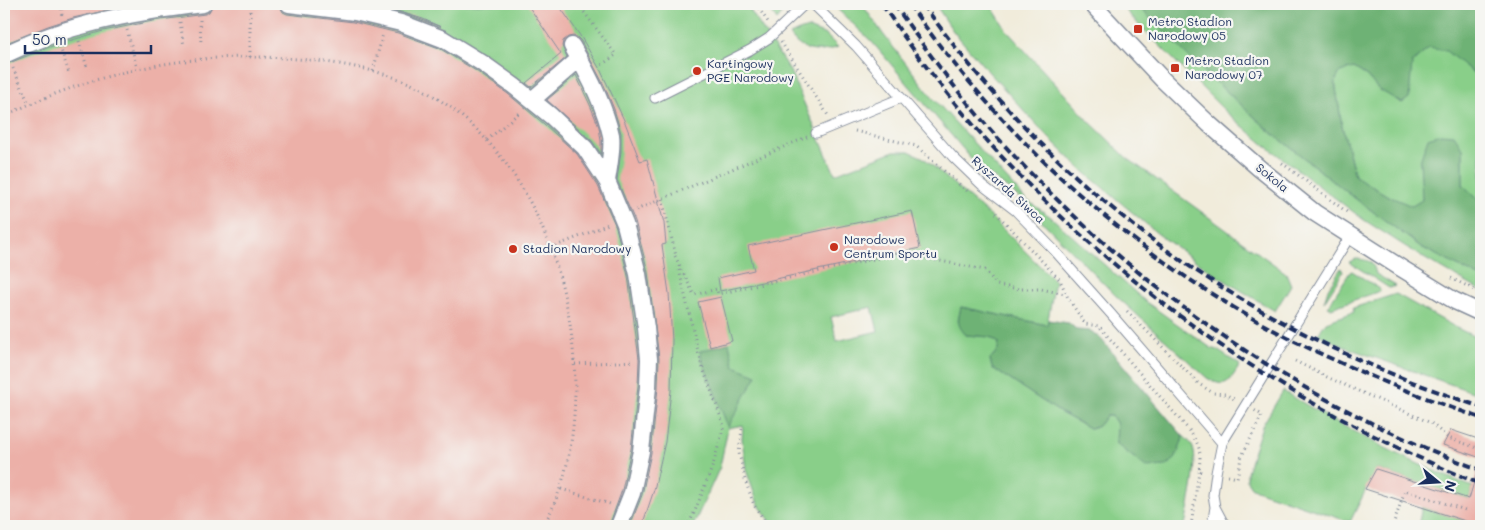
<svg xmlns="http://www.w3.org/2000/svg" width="1485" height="530" font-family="Mali,sans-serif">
<rect width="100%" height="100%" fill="#f6f6f2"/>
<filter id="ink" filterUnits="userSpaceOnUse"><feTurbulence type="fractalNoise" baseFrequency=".02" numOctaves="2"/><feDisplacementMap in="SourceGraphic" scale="10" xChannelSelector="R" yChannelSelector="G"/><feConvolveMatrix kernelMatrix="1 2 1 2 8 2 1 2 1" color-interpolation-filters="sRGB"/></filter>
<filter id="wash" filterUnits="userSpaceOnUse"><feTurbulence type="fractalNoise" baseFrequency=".0096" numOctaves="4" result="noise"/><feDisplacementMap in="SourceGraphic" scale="20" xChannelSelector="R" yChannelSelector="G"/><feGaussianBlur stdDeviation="1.12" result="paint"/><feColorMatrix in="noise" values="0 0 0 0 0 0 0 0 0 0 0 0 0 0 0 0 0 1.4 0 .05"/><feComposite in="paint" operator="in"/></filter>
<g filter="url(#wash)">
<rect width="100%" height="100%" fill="#f1ecdb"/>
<path fill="#89cf89" stroke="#527f74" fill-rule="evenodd" d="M4 4H746L790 71 835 174 894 151H909L924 158 990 216 1055 281 1047 325 961 307 958 321 966 335 990 337 999 343 998 350 990 359 992 368 1061 413 1091 429 1098 426 1106 416H1112L1117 424 1116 444 1166 466C1176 458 1181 448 1183 436 1187 439 1191 443 1193 448 1199 465 1188 507 1185 526H774L758 504 746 470 742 439 743 425 728 428 720 467 693 526H4ZM872 307 878 331 837 341 831 317Z
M766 4H782L781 15 777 20Z
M832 4H862L883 34 932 97 1025 199 1051 217 1146 302 1211 348 1217 350 1240 365C1230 381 1226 390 1207 378L1114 294 1017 196 975 163 872 42Z
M935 4H990L1008 32 1090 122 1127 158 1286 273 1291 285 1275 311 1214 274 1158 234 1083 171 1048 137 986 69 953 31Z
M1120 4H1136L1195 63 1271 132 1356 199 1421 247 1481 278V291L1422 257 1364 220 1266 146 1225 111 1140 26Z
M1431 4 1468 69 1481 79V216L1463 185V149L1420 161 1423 200 1412 207 1388 196 1355 176 1342 126 1335 82 1340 72 1354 68 1367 76 1378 89 1412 63 1429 48Z
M808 28 826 35 838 47C820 54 801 53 790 35L799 31Z
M1356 259C1369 260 1373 261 1376 274L1396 286 1389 288 1349 262Z
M1341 268 1343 272 1324 302 1328 289Z
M1352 271 1380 289V291L1331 308 1328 306 1350 272Z
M1396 294 1455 327 1481 340V395L1345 347 1318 334 1326 322 1354 312 1353 308Z
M1283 391C1345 428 1405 461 1473 487L1469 499 1376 469 1350 522 1256 490 1251 487 1247 481V472L1262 426Z
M1422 507 1481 526H1418Z"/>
<path fill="#6eb275" stroke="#44706a" d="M1136 4H1481V79L1446 51 1429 48 1412 63 1409 98 1402 103 1378 89 1367 76 1354 68 1340 72 1335 82 1342 126 1355 176 1388 196 1412 206 1422 200 1420 161 1428 138 1440 134 1454 135 1463 149V185L1481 202V278L1421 247 1356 199 1271 132 1195 63Z
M961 307 1047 325 1048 320 1069 323 1077 330 1091 331 1101 339 1183 436 1182 441 1175 459 1166 466 1146 467 1116 444 1117 424 1112 416H1106L1098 426 1091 429 1061 413 992 368 990 359 998 350 999 343 990 337 966 335C956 324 958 321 961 307Z
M729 343 734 366 757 375 728 427 702 360 700 351Z"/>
<g id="blocks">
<path fill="#ecb0a8" d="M4 4H135L73 18 48 26 4 44Z
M213 4H279L283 12 287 14 353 22 398 33 439 48 476 71 508 94 544 124 577 154 598 186 616 227 628 276 639 359 638 386 631 449 622 490 609 526H4V65L55 45 103 31 153 21 205 14 209 12Z
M364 4 378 5 423 19 441 27 403 13Z
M527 4H558L581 37 601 71 624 120 640 161 647 159 664 223 666 244 662 245 669 293 672 340 671 391 665 442 654 490 642 526H630L642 495 651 453 658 388 659 358 648 272 635 221 617 180 621 152V133L614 109 604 85 586 51 581 41 577 37 573 36 568 37 563 41 562 46 567 57 531 87 526 83 561 54Z
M576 75 590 105 599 127 601 141V154L592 141 547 100Z
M912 211 920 248 720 291 718 278 754 270 748 246Z
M721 297 732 341 710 347 698 302Z
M1451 430 1481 440V458L1443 445Z
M1376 469 1469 499 1478 469H1481V526L1365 489Z"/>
</g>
</g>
<g filter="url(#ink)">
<use href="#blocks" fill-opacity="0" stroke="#868e9c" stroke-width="1"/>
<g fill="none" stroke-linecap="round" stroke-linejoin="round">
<defs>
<path id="lane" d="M813 4 856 46 953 157 982 185 1016 211 1054 250 1111 314 1222 443
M655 98 750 50 769 38 805 4
M816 133 901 98
M1215 507 1223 522 1227 526
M1212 526 1215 507 1213 495 1216 473 1222 443 1350 236"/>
<path id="street" d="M289 4 355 12 401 23 443 39 482 63 514 86 551 116 585 148 607 181 625 224 638 274 646 328 649 359 648 387 641 451 632 493 619 526
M1092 4 1163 80 1209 124 1259 168 1315 213 1401 268 1455 301 1481 313
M572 46C586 70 605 107 611 135 613 149 609 166 607 181
M4 55C66 24 134 12 203 4
M532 100 579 59"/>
</defs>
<use href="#lane" stroke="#868e9c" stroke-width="11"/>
<use href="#street" stroke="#868e9c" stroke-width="19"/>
<path stroke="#868e9c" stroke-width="3" stroke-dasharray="1 4" stroke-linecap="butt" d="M61 4 62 16
M578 4 616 55 600 66
M756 4 768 22
M200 20 201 44
M180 22 184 46
M127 30 137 68
M79 41 87 67
M781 42 829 117
M60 47 69 73
M250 57V4
M13 68 29 104
M373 71 383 34
M4 116C108 66 210 47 325 62 363 67 403 76 435 97 511 144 554 232 569 318 580 383 578 467 543 526
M855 131 916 146 967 191
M487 140 521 111
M1282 163 1347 212
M662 199 676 256
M636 210 807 137
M996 213 1060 280 1068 298 1085 324 1099 326 1189 430C1201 448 1201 450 1199 471L1204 472
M551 248 593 231 608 224
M675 256 694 295 717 289 718 294 901 253 985 270 997 285 1019 289H1041L1065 294
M678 265 700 360 724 426 713 465 695 511 688 526
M1451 278 1477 291
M1127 311 1199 384 1213 393 1225 394 1236 400
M1295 361 1329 378 1431 423 1448 438 1481 449
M575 364 634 361
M742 429 739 453 745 480 754 505 768 526
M1228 476 1237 478 1241 458 1262 415 1254 410
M561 489 610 504
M592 526 601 523H605
M1191 526 1199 471
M1393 526 1405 490 1465 510"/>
<use href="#lane" stroke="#fff" stroke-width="9"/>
<use href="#street" stroke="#fff" stroke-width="16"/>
<path stroke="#1b2f5e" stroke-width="4" stroke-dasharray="8 4" stroke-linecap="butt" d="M882 4C1022 218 1243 390 1481 484
M894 4C922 44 950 83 982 120 1114 273 1290 400 1481 470
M909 4C1005 140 1132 255 1279 333 1344 367 1412 394 1481 418
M923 4C1017 136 1140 247 1284 323 1347 357 1413 384 1481 407"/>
</g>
</g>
<g fill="#c8321e" stroke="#f6f6f2" stroke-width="2">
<rect x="1133" y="24" width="10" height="10" rx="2.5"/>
<rect x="1170" y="63" width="10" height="10" rx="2.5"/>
<circle cx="697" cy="71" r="5"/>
<circle cx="834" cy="247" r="5"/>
<circle cx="513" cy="249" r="5"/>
</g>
<g text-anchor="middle" stroke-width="4.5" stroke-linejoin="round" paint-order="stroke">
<g font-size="12" fill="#1b2f5e" stroke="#f6f6f2" text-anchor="start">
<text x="1148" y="26">Metro Stadion<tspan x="1148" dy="14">Narodowy 05</tspan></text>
<text x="1185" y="65">Metro Stadion<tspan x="1185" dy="14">Narodowy 07</tspan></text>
<text x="707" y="68">Kartingowy<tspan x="707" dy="14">PGE Narodowy</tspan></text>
<text x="844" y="244">Narodowe<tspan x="844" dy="14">Centrum Sportu</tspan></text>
<text x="523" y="253">Stadion Narodowy</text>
</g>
<g font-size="12" fill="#1b2f5e" stroke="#f6f6f2">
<text transform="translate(1272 178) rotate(39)" y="4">Sokola</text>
<text transform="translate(1008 190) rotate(42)" y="4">Ryszarda Siwca</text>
</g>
</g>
<rect width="1485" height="530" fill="none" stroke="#f6f6f2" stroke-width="20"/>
<g transform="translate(1438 482) rotate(108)" stroke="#f6f6f2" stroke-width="4" paint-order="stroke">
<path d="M0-4L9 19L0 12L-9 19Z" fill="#1b2f5e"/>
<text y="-8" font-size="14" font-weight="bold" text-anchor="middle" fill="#1b2f5e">N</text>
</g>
<path d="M25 45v8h126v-8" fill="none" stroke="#1b2f5e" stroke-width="2.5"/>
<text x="32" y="45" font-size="15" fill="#1b2f5e" stroke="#f6f6f2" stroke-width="4" paint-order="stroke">50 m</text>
</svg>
